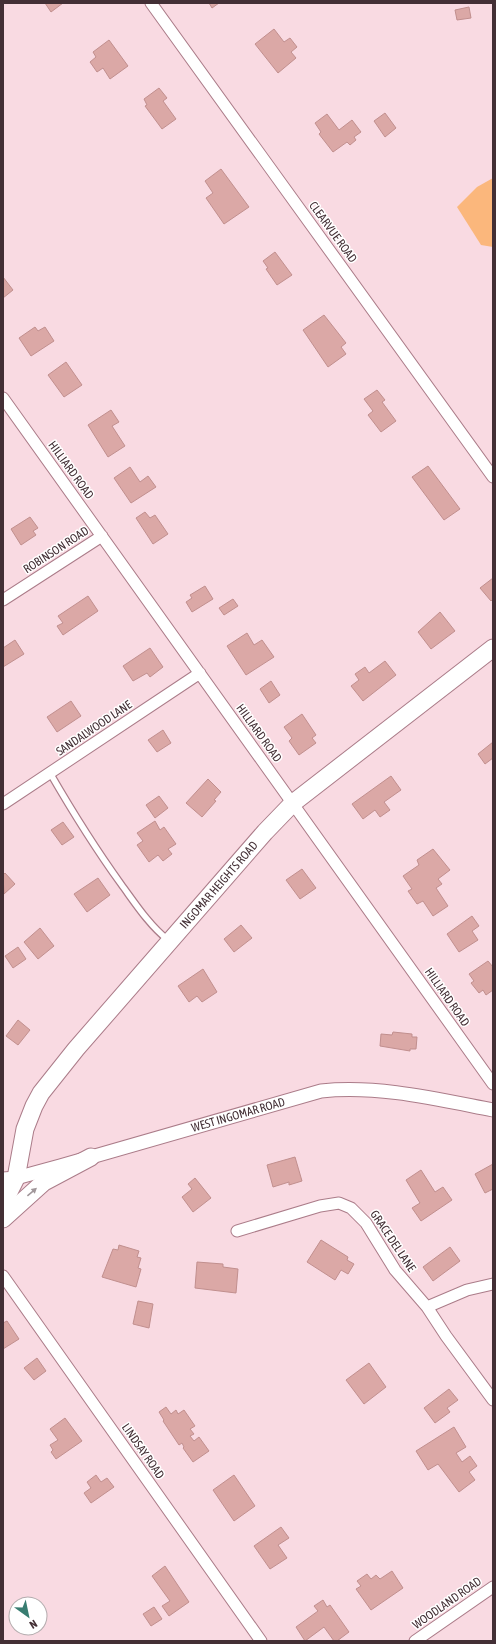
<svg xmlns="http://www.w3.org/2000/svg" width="496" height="1644" font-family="'Asap Condensed',sans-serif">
<rect width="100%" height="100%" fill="#f9dae2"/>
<path fill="#fbb77c" d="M493 178V247L481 245 457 207 477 187Z"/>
<path fill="#dba8a6" stroke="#c18f8e" d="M45 3H63L51 12Z
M209 3H219L212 8Z
M469 7 471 18 457 20 455 10Z
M274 29 284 42 290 38 297 47 291 52 296 58 278 73 255 44Z
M109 40 128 66 110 79 103 68 97 72 90 62 96 57 93 52Z
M159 88 167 98 163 101 176 119 162 129 145 106 147 105 144 99Z
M385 113 396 128 385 137 374 121Z
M327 114 339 130 352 120 361 132 354 137 356 140 350 145 347 142 333 152 319 134 321 132 315 123Z
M221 169 249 207 224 224 206 198 213 193 205 181Z
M275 252 292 275 277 285 266 269 268 268 263 261Z
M3 277 13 290 3 298Z
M324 315 346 343 341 347 346 354 328 367 303 330Z
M35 327 38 331 45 327 54 341 31 356 19 338Z
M66 362 82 385 64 397 48 375Z
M377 390 385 400 382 402 396 421 381 432 368 415 373 411 364 399Z
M111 410 119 422 112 426 125 446 108 457 88 425Z
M428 466 460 509 444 520 412 477Z
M130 467 140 482 148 476 156 487 131 503 114 478Z
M145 512 150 518 155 515 168 534 153 544 136 518Z
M30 517 38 528 33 531 36 535 21 545 11 529Z
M493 578V599L491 601 480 588Z
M205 586 213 599 192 612 186 602 192 598 190 595Z
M88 596 98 611 63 635 57 626 63 623 58 616Z
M233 599 238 606 224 615 219 608Z
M440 612 455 631 431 649 418 632Z
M247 633 254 645 262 640 274 657 246 675 227 646Z
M15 640 24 654 3 667V648Z
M150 648 163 667 150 677 147 673 133 681 123 666Z
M385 661 396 675 363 701 351 686 359 680 355 674 365 667 369 673Z
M271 681 280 695 269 703 260 689Z
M71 701 81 716 57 732 47 717Z
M302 714 316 735 312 738 316 743 299 755 289 741 292 738 284 727Z
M163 730 171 743 157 752 148 740Z
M493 742V758L485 764 478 754Z
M391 776 401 790 384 802 390 810 380 817 375 810 363 819 352 804Z
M208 779 221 792 214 800 216 801 202 817 186 803Z
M159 796 168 808 155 818 146 805Z
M155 821 160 830 164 827 176 844 168 849 172 854 163 861 158 855 149 862 137 845 143 841 137 833Z
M63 822 74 837 62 845 51 830Z
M433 849 450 870 438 879 442 884 436 888 448 906 433 916 423 901 417 904 408 891 412 889 403 876 419 865 417 860Z
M302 869 316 888 300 899 286 880Z
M5 873 15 884 4 894 3 875Z
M98 878 110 895 87 912 74 894Z
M472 916 479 926 472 931 478 940 459 952 447 934Z
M241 925 252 938 234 952 224 939Z
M40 928 54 946 38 959 24 942Z
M18 947 26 959 13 968 5 956Z
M488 961 493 967V990L486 995 483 990 479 993 471 983 474 981 469 974Z
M203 969 217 992 202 1002 197 996 189 1002 178 986Z
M18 1020 30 1030 18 1045 6 1036Z
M393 1032 412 1034V1037H417L416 1049H410V1051L380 1046 381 1034 392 1035Z
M295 1157 302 1181 289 1185V1182L273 1187 267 1165Z
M493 1164V1189L485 1193 475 1174Z
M421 1170 435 1192 443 1187 452 1200 421 1221 412 1208 420 1203 406 1180Z
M195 1178 211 1198 193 1212 182 1197 192 1189 188 1184Z
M321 1240 348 1257 347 1260 354 1264 348 1274 341 1270 335 1280 307 1262Z
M119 1245 139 1251 137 1257 141 1258 138 1268 141 1269 136 1287 102 1277 113 1249 118 1250Z
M450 1247 460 1261 433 1281 423 1267Z
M197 1262 223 1264V1267L238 1269 236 1293 195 1288Z
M138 1301 153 1304 149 1328 133 1324Z
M7 1321 19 1339 3 1349V1323Z
M37 1358 46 1371 34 1380 24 1368Z
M369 1363 386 1387 364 1404 346 1380Z
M449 1389 458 1400 447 1408 450 1412 435 1423 424 1408Z
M166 1407 171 1414 176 1410 178 1414 184 1410 195 1426 190 1429 194 1434 190 1436 194 1441 199 1437 209 1451 193 1462 183 1448 184 1447 182 1443 179 1445 163 1421 164 1420 159 1412Z
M65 1418 82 1441 56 1459 51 1452 53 1450 50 1445 58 1440 50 1429Z
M454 1427 466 1447 456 1453 462 1462 470 1456 477 1466 469 1472 475 1480 459 1492 438 1464 428 1470 416 1451Z
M96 1475 101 1482 107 1478 114 1487 91 1503 84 1493 91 1488 87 1482Z
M234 1475 255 1506 234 1521 213 1490Z
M281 1527 289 1538 278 1545 287 1558 270 1569 254 1546Z
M165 1566 189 1602 169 1616 162 1606 170 1601 152 1576Z
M392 1571 403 1588 371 1610 356 1589 361 1586 357 1581 367 1574 371 1579 376 1575 380 1579Z
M323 1600 327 1607 330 1605 349 1632 337 1641H334L324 1627 305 1641 296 1627 318 1611 314 1606Z
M154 1607 162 1619 151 1626 143 1614Z"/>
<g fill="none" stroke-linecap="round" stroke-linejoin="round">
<defs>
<path id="service" d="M50 773C72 811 95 848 121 884 135 903 149 925 168 940"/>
<path id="minor" d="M151 3 493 477
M3 398 493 1084
M3 600 102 536
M3 804 200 673
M237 1231 320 1206 339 1203 351 1208 366 1223 395 1270 427 1307 446 1336 493 1400
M3 1276 261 1641
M427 1307 467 1290 493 1284
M415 1641 493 1587"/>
<g id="tertiary">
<path id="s1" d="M3 1179 16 1178 60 1166 321 1091C379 1085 436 1099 493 1110"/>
</g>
<g id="primary">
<path id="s2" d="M3 1204 16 1178 25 1129 34 1106 41 1093 76 1049 265 832 293 803 493 648"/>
<path d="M3 1219 44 1182 91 1157"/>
</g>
</defs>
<use href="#service" stroke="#ab7c89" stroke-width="8"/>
<use href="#minor" stroke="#ab7c89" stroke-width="13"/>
<use href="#tertiary" stroke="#ab7c89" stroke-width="15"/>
<use href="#primary" stroke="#ab7c89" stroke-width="19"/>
<use href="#service" stroke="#fff" stroke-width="5.5"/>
<use href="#minor" stroke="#fff" stroke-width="11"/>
<use href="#tertiary" stroke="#fff" stroke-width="13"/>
<use href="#primary" stroke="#fff" stroke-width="17"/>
</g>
<defs><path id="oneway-solid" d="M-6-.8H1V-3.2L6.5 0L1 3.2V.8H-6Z"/></defs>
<use fill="#a1979a" href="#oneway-solid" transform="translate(32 1192) rotate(-40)"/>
<g text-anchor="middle" stroke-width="3" stroke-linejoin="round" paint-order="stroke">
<g font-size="12" fill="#432f35" stroke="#fff">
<text transform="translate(333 232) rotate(54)" y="4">CLEARVUE ROAD</text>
<text transform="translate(71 470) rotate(54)" y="4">HILLIARD ROAD</text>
<text transform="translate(56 550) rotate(-33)" y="4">ROBINSON ROAD</text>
<text transform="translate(94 728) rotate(-34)" y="4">SANDALWOOD LANE</text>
<text transform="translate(259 733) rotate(54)" y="4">HILLIARD ROAD</text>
<text dy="4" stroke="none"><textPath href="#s2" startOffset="392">INGOMAR HEIGHTS ROAD</textPath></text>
<text transform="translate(447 997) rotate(55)" y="4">HILLIARD ROAD</text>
<text dy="4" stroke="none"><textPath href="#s1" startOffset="244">WEST INGOMAR ROAD</textPath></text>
<text transform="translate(393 1241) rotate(56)" y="4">GRACE DEL LANE</text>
<text transform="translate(143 1451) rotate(55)" y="4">LINDSAY ROAD</text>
<text transform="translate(447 1603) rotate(-35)" y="4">WOODLAND ROAD</text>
</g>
</g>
<rect width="496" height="1644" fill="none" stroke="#432f35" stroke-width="8"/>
<g transform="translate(28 1616) rotate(147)"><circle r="19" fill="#ffffff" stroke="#b4acae"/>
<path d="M0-3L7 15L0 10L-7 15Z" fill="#387d71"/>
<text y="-6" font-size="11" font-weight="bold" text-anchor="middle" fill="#432f35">N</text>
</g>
</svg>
